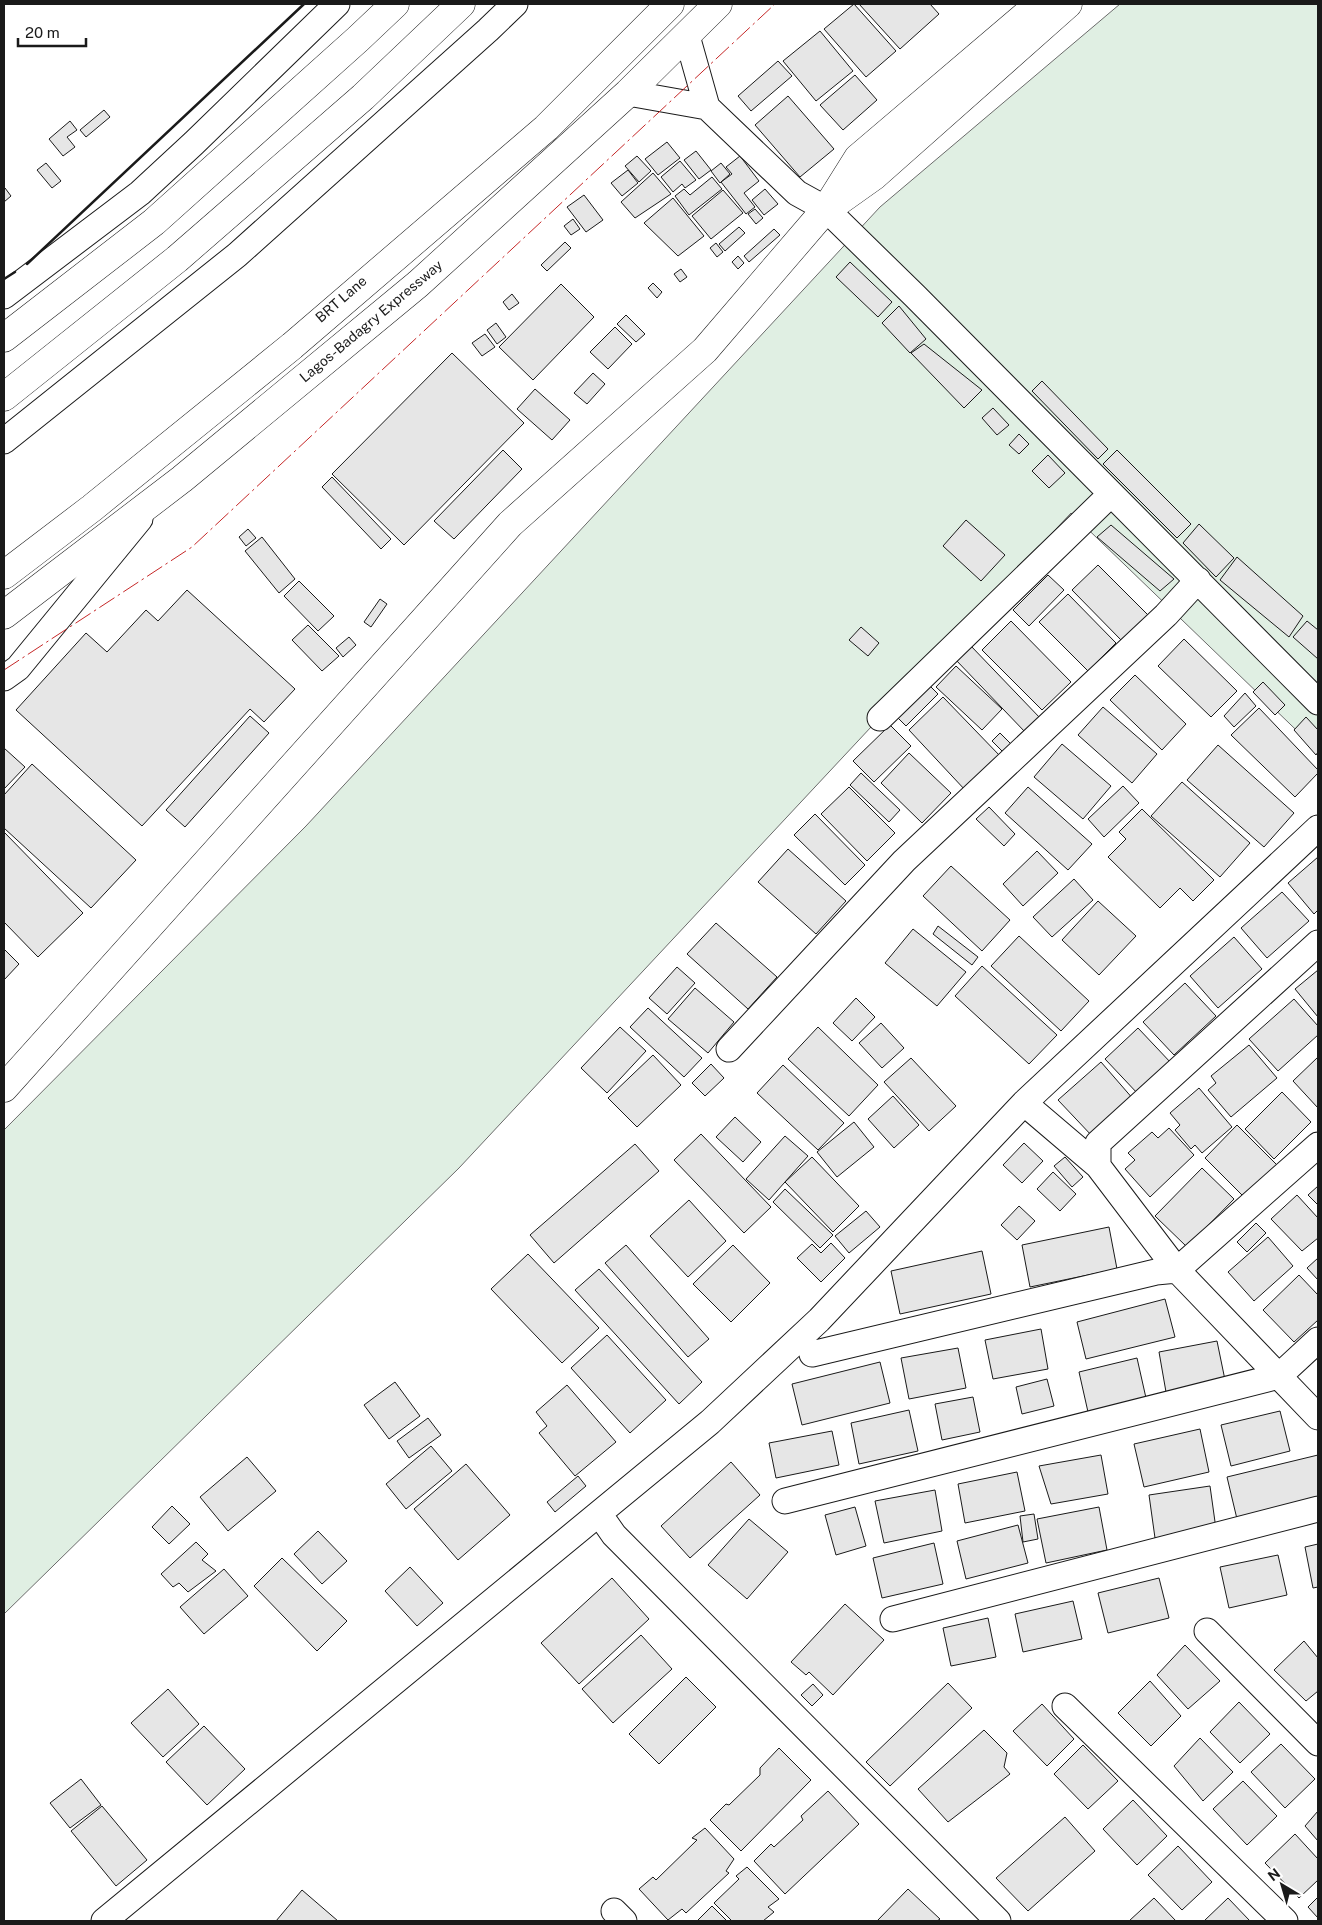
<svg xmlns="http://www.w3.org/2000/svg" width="1322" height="1925" font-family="'Public Sans',sans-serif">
<rect width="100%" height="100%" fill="#fff"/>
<path fill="#e0efe3" stroke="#6a6a6a" d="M1120 4H1318V751L1071 513 459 1168 4 1614V1130L306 826 880 207Z"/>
<path fill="#e6e6e6" stroke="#1a1a1a" d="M854 4 896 51 866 77 824 29Z
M859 4H930L939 14 900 49Z
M820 31 853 71 816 101 783 61Z
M778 61 792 76 751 111 738 96Z
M855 75 877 100 843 130 820 105Z
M788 96 834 149 800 177 755 125Z
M104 110 110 117 86 137 80 130Z
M70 121 77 130 67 137 75 147 63 156 49 139Z
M667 142 680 158 658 175 645 159Z
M696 151 711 170 699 179 684 160Z
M637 156 651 171 639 182 625 166Z
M740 156 759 181 744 193 755 207 746 214 721 182 732 174 726 167Z
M680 161 696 180 685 188 682 184 673 192 661 177Z
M46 163 61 181 52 188 37 170Z
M721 163 730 174 720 183 711 171Z
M628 170 638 183 622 196 611 183Z
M653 173 671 194 635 218 621 202Z
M712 177 722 189 689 215 675 196 684 189 690 195Z
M5 188 11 196 4 202V190Z
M765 189 778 204 764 215 752 200Z
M723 190 743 213 711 239 692 216Z
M584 195 603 220 586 232 567 207Z
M673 198 704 236 678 256 644 223Z
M755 209 763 218 756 224 748 214Z
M573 219 580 229 571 235 564 226Z
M739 227 745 233 725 251 719 244Z
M774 229 780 235 749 262 744 256Z
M565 242 571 248 547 271 541 265Z
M716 243 723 252 717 257 710 248Z
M738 256 744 263 738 269 732 262Z
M850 262 892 302 878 317 836 277Z
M681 269 687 277 680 282 674 274Z
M653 283 662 292 657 298 648 288Z
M561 284 594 317 533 380 499 347Z
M512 294 519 303 509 310 503 302Z
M899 306 926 339 910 353 882 323Z
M626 315 645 334 636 342 617 324Z
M496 323 506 337 497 344 487 330Z
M615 327 632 344 608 369 590 352Z
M485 334 495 347 482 356 472 343Z
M924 344 982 390 964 408 911 353Z
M452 353 524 423 404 545 332 474Z
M593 373 605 384 587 404 574 393Z
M1042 381 1108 449 1098 459 1032 391Z
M535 389 570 420 552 440 517 409Z
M993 408 1009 425 997 435 982 418Z
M1019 434 1029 444 1019 454 1009 445Z
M503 450 522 469 454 539 434 521Z
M1117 450 1191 524 1177 538 1103 464Z
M1048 455 1065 473 1049 488 1032 471Z
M332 477 391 539 381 549 322 487Z
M966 520 1005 555 981 581 943 546Z
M1199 524 1234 558 1216 577 1183 543Z
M1111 525 1174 579 1160 591 1097 537Z
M248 529 256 538 246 546 239 537Z
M262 537 295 579 279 593 245 551Z
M1237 557 1303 616 1289 637 1220 580Z
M1098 565 1148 615 1122 641 1072 590Z
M1048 575 1064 590 1029 626 1013 610Z
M299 581 334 616 318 631 284 596Z
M187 590 295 689 264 722 250 709 142 826 16 710 86 633 107 652 146 610 158 621Z
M1068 594 1116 643 1088 671 1039 622Z
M380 599 387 604 371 627 364 622Z
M1011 621 1071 682 1042 710 982 650Z
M1307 621 1318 630V659L1293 637Z
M308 625 339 656 322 671 292 640Z
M861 627 879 643 868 656 849 640Z
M349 637 356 645 343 657 336 648Z
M1184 639 1237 691 1211 717 1158 666Z
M970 645 1041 719 1026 733 955 659Z
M956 666 1002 709 982 730 936 687Z
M1135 675 1186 724 1162 750 1110 700Z
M1263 682 1285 705 1275 715 1253 692Z
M929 685 938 694 906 726 896 716Z
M1245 693 1256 706 1234 727 1224 716Z
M943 697 1001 757 966 791 909 730Z
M1103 707 1157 754 1132 783 1078 735Z
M1259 708 1318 770V773L1295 797 1231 735Z
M250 716 269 733 185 827 166 810Z
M1306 717 1318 730V752L1316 755 1294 730Z
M890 725 911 746 874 782 853 761Z
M1000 733 1016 749 1008 757 992 741Z
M1062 744 1111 786 1083 819 1034 777Z
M1218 745 1294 813 1264 847 1187 780Z
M4 748 25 767 4 789Z
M909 753 951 793 922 823 881 783Z
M32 764 136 860 91 908 4 828V795Z
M861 773 900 810 889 822 850 785Z
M1182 782 1250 843 1220 877 1151 816Z
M1123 786 1139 803 1104 837 1088 819Z
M849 787 895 833 867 861 821 814Z
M1028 787 1092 844 1068 870 1005 813Z
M989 807 1015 834 1004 846 976 819Z
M1142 809 1214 880 1193 901 1180 888 1160 908 1108 857 1126 839 1119 832Z
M815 814 865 865 845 885 794 835Z
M4 832 83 913 38 957 4 922Z
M788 849 846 901 816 934 758 882Z
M1037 851 1058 873 1023 906 1003 884Z
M1318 857V910L1314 914 1288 883Z
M951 866 1010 920 982 951 923 896Z
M1074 879 1093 900 1052 937 1033 917Z
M1282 892 1309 921 1267 958 1241 928Z
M1098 901 1136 936 1099 975 1062 940Z
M716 923 777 977 748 1009 687 954Z
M938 926 978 957 972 965 933 934Z
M913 929 966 972 937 1006 885 963Z
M1019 936 1089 1001 1061 1031 991 966Z
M1234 937 1262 969 1218 1008 1190 976Z
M4 949 19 964 4 980Z
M982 966 1057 1035 1029 1064 955 996Z
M677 967 695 983 667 1014 649 998Z
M1318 970V1017L1295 989Z
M1185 983 1216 1016 1174 1055 1143 1022Z
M695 988 734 1022 708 1053 668 1019Z
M856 998 875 1017 852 1041 833 1023Z
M1294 999 1318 1026V1035L1278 1071 1249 1039Z
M648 1008 702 1058 684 1077 630 1027Z
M881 1023 904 1048 882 1068 859 1043Z
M620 1027 646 1051 607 1093 581 1068Z
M818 1027 878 1085 849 1116 788 1059Z
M1138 1028 1172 1064 1139 1095 1105 1059Z
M1249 1045 1277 1078 1231 1117 1208 1090 1216 1083 1211 1076Z
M653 1055 681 1085 637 1127 608 1098Z
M1318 1057V1108L1293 1081Z
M911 1058 956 1106 929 1131 884 1082Z
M1101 1062 1134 1100 1093 1137 1058 1100Z
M711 1064 724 1078 705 1096 692 1083Z
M783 1065 844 1123 818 1150 757 1093Z
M1199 1088 1232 1127 1202 1153 1195 1145 1191 1149 1175 1130 1180 1125 1170 1113Z
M1282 1092 1311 1122 1274 1159 1245 1129Z
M893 1096 919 1125 894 1148 868 1119Z
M735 1117 761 1142 743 1162 716 1137Z
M854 1122 874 1147 837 1177 817 1152Z
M1237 1125 1277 1165 1245 1198 1205 1158Z
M1169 1128 1194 1155 1150 1197 1125 1169 1135 1160 1128 1153 1152 1132 1158 1138Z
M701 1134 771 1207 744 1233 674 1160Z
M785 1136 808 1156 769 1200 746 1179Z
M1024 1143 1043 1161 1022 1183 1003 1165Z
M635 1144 659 1171 554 1263 530 1235Z
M812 1157 859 1206 833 1232 785 1182Z
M1065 1157 1083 1177 1072 1187 1054 1166Z
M1202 1168 1234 1199 1187 1247 1155 1216Z
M1053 1172 1076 1194 1060 1211 1037 1189Z
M1318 1186V1205L1308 1195Z
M785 1189 833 1235 820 1248 773 1202Z
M1297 1195 1318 1218V1238L1302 1251 1271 1219Z
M689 1200 726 1241 688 1277 650 1236Z
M1019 1206 1035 1221 1017 1240 1001 1225Z
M866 1211 880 1227 849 1253 835 1236Z
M1256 1223 1266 1233 1247 1252 1237 1242Z
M1109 1227 1117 1269 1030 1287 1022 1245Z
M1268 1237 1293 1266 1254 1301 1228 1272Z
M831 1243 845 1258 821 1282 797 1258 812 1244 821 1253Z
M626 1245 709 1339 688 1357 605 1263Z
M733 1245 770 1283 731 1322 693 1284Z
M982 1251 991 1294 900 1314 891 1271Z
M528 1254 599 1328 562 1363 491 1289Z
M1318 1258V1280L1307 1268Z
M599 1269 702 1382 679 1404 575 1290Z
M1299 1275 1318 1295V1320L1294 1342 1263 1310Z
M1165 1299 1175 1337 1086 1359 1077 1322Z
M1041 1329 1048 1369 993 1379 985 1340Z
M607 1335 666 1400 630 1433 571 1368Z
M1217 1341 1225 1380 1166 1392 1159 1352Z
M958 1348 966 1388 909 1399 901 1358Z
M1137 1358 1146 1398 1088 1412 1079 1372Z
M880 1362 890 1403 802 1425 792 1384Z
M1047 1379 1054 1406 1022 1414 1016 1387Z
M395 1382 420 1416 389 1439 364 1405Z
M567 1385 616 1442 575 1476 539 1433 547 1426 536 1412Z
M973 1397 980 1432 942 1440 935 1404Z
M909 1410 918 1451 859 1464 851 1423Z
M1280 1411 1290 1451 1231 1466 1221 1425Z
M428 1418 441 1435 409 1458 397 1441Z
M1200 1429 1209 1472 1144 1487 1134 1444Z
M832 1431 839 1465 776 1478 769 1443Z
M431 1446 452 1471 406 1509 386 1484Z
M1101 1455 1108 1494 1051 1504 1039 1466Z
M1318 1455V1499L1237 1519 1227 1477Z
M247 1457 276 1491 228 1531 200 1497Z
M731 1462 760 1495 690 1558 661 1526Z
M466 1464 510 1515 458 1560 414 1509Z
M1017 1472 1025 1511 965 1523 958 1484Z
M578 1476 586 1486 555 1512 547 1502Z
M1210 1486 1216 1529 1155 1538 1149 1495Z
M935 1490 942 1531 884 1543 875 1501Z
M172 1506 190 1524 169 1544 152 1527Z
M855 1507 866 1546 836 1555 825 1515Z
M1099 1507 1107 1550 1046 1563 1037 1519Z
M1034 1514 1038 1539 1023 1542 1020 1516Z
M749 1519 788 1552 747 1599 708 1565Z
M1018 1525 1028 1563 966 1579 957 1541Z
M318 1531 347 1561 322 1584 294 1554Z
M196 1542 208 1554 202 1560 216 1571 188 1592 179 1583 173 1587 161 1574Z
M934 1543 943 1584 882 1598 873 1558Z
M1318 1544V1587L1313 1588 1305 1547Z
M1278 1555 1287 1595 1229 1608 1220 1567Z
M282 1558 347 1621 317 1651 254 1586Z
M410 1567 443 1603 417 1626 385 1591Z
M224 1569 248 1596 204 1634 180 1607Z
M612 1578 649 1619 579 1684 541 1643Z
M1159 1578 1169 1618 1108 1633 1098 1593Z
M1073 1601 1082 1639 1023 1652 1015 1614Z
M845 1604 884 1640 833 1695 809 1672 806 1675 791 1662Z
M988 1618 996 1657 951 1666 943 1628Z
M641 1635 672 1669 613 1723 582 1689Z
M1304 1641 1318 1658V1691L1306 1701 1274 1670Z
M1185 1645 1220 1681 1188 1709 1157 1675Z
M686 1677 716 1707 659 1764 629 1734Z
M1150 1681 1181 1716 1151 1746 1118 1713Z
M948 1683 972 1708 890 1786 866 1762Z
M813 1684 823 1695 812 1706 801 1695Z
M168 1689 199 1724 163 1757 131 1723Z
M1239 1702 1270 1734 1240 1763 1210 1732Z
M1042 1704 1074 1739 1047 1766 1013 1731Z
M204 1726 245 1769 207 1805 166 1762Z
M984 1730 1007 1753 1004 1767 1010 1774 948 1822 918 1789Z
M1200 1738 1233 1772 1203 1801 1174 1766Z
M1281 1744 1315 1779 1285 1808 1251 1772Z
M1083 1745 1118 1781 1088 1809 1054 1774Z
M779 1748 811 1780 741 1851 710 1820 726 1804 729 1805 760 1775V1768Z
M81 1779 101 1805 70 1828 50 1803Z
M1243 1781 1277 1816 1247 1845 1213 1809Z
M828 1791 859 1824 785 1894 754 1861 771 1844 774 1847 803 1820 801 1816Z
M1133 1800 1167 1836 1137 1865 1103 1829Z
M102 1806 147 1860 116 1886 71 1831Z
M1318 1811V1841L1305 1826Z
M1065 1817 1095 1851 1028 1911 996 1878Z
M705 1828 734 1859 726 1871 729 1873 686 1913 682 1909 668 1920 639 1889 653 1877 656 1880 697 1840 692 1838Z
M1295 1834 1318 1859V1880L1299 1898 1265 1863Z
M1178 1846 1212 1882 1182 1910 1148 1875Z
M747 1867 779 1899 768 1907 774 1912 763 1921H732L714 1903 739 1879 736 1876Z
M908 1889 940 1919 937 1921H877Z
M302 1890 338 1921H276Z
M1318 1897V1918L1308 1907Z
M1154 1898 1176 1921H1129Z
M1228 1898 1250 1921H1204Z
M712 1906 727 1921H697Z"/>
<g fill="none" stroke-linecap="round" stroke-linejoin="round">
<defs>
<path id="minor" d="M687 36 707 107 797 193 826 209 915 296 1318 702
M628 93 707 107
M4 296 140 193 194 143 337 4
M4 441 237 255 488 30 515 4
M4 678 18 668 140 519
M880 718 1111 494
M729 1049 904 861 1166 615 1198 580
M1024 1103 1098 1166 1177 1270 1318 1417
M1098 1166V1143L1318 943
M812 1354 1156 1272 1177 1270 1318 1145
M785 1501 1279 1376 1318 1340
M600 1515 614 1535 998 1921
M893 1619 1318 1509
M1207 1631 1318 1743
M1065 1706 1285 1921
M614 1911 624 1921
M104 1921 710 1422 819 1320 1024 1103 1318 828"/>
<path id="major" d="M836 203 874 176 1068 4
M4 338 154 222 358 39 395 4
M4 615 182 479 418 284 628 93 718 4
M4 1088 510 524 705 350 826 209 858 158 1039 4"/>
<path id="highway" d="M4 397 177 259 363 97 461 4
M4 575 92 508 292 346 546 128 670 4"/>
</defs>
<use href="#minor" stroke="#1a1a1a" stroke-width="27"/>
<use href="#major" stroke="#1a1a1a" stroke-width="29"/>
<use href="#highway" stroke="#1a1a1a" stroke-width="29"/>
<use href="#minor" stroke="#fff" stroke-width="25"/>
<use href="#major" stroke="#fff" stroke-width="28"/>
<use href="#highway" stroke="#fff" stroke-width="28"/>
<path stroke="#1a1a1a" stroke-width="2.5" d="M27 264 304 4
M4 279 15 272"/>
<path stroke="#c62828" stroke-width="1" stroke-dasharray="18 4 2.5 4" stroke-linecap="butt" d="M4 670 192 547 775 4"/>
</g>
<g text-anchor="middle" stroke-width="4" stroke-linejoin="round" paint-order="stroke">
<g font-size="14" fill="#1a1a1a" stroke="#fff">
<text transform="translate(341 299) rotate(-41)" y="5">BRT Lane</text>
<text transform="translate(371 321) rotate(-40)" y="5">Lagos-Badagry Expressway</text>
</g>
</g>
<rect width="1322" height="1925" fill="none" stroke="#1a1a1a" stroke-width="10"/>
<g transform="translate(1282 1885) rotate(322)" stroke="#ffffff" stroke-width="4" paint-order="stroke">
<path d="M0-4L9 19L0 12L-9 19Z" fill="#1a1a1a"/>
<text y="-8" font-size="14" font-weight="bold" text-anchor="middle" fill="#1a1a1a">N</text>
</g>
<path d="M18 38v8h68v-8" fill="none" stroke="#1a1a1a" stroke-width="2.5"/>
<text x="25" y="38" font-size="15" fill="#1a1a1a" stroke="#ffffff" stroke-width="4" paint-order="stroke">20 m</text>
</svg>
